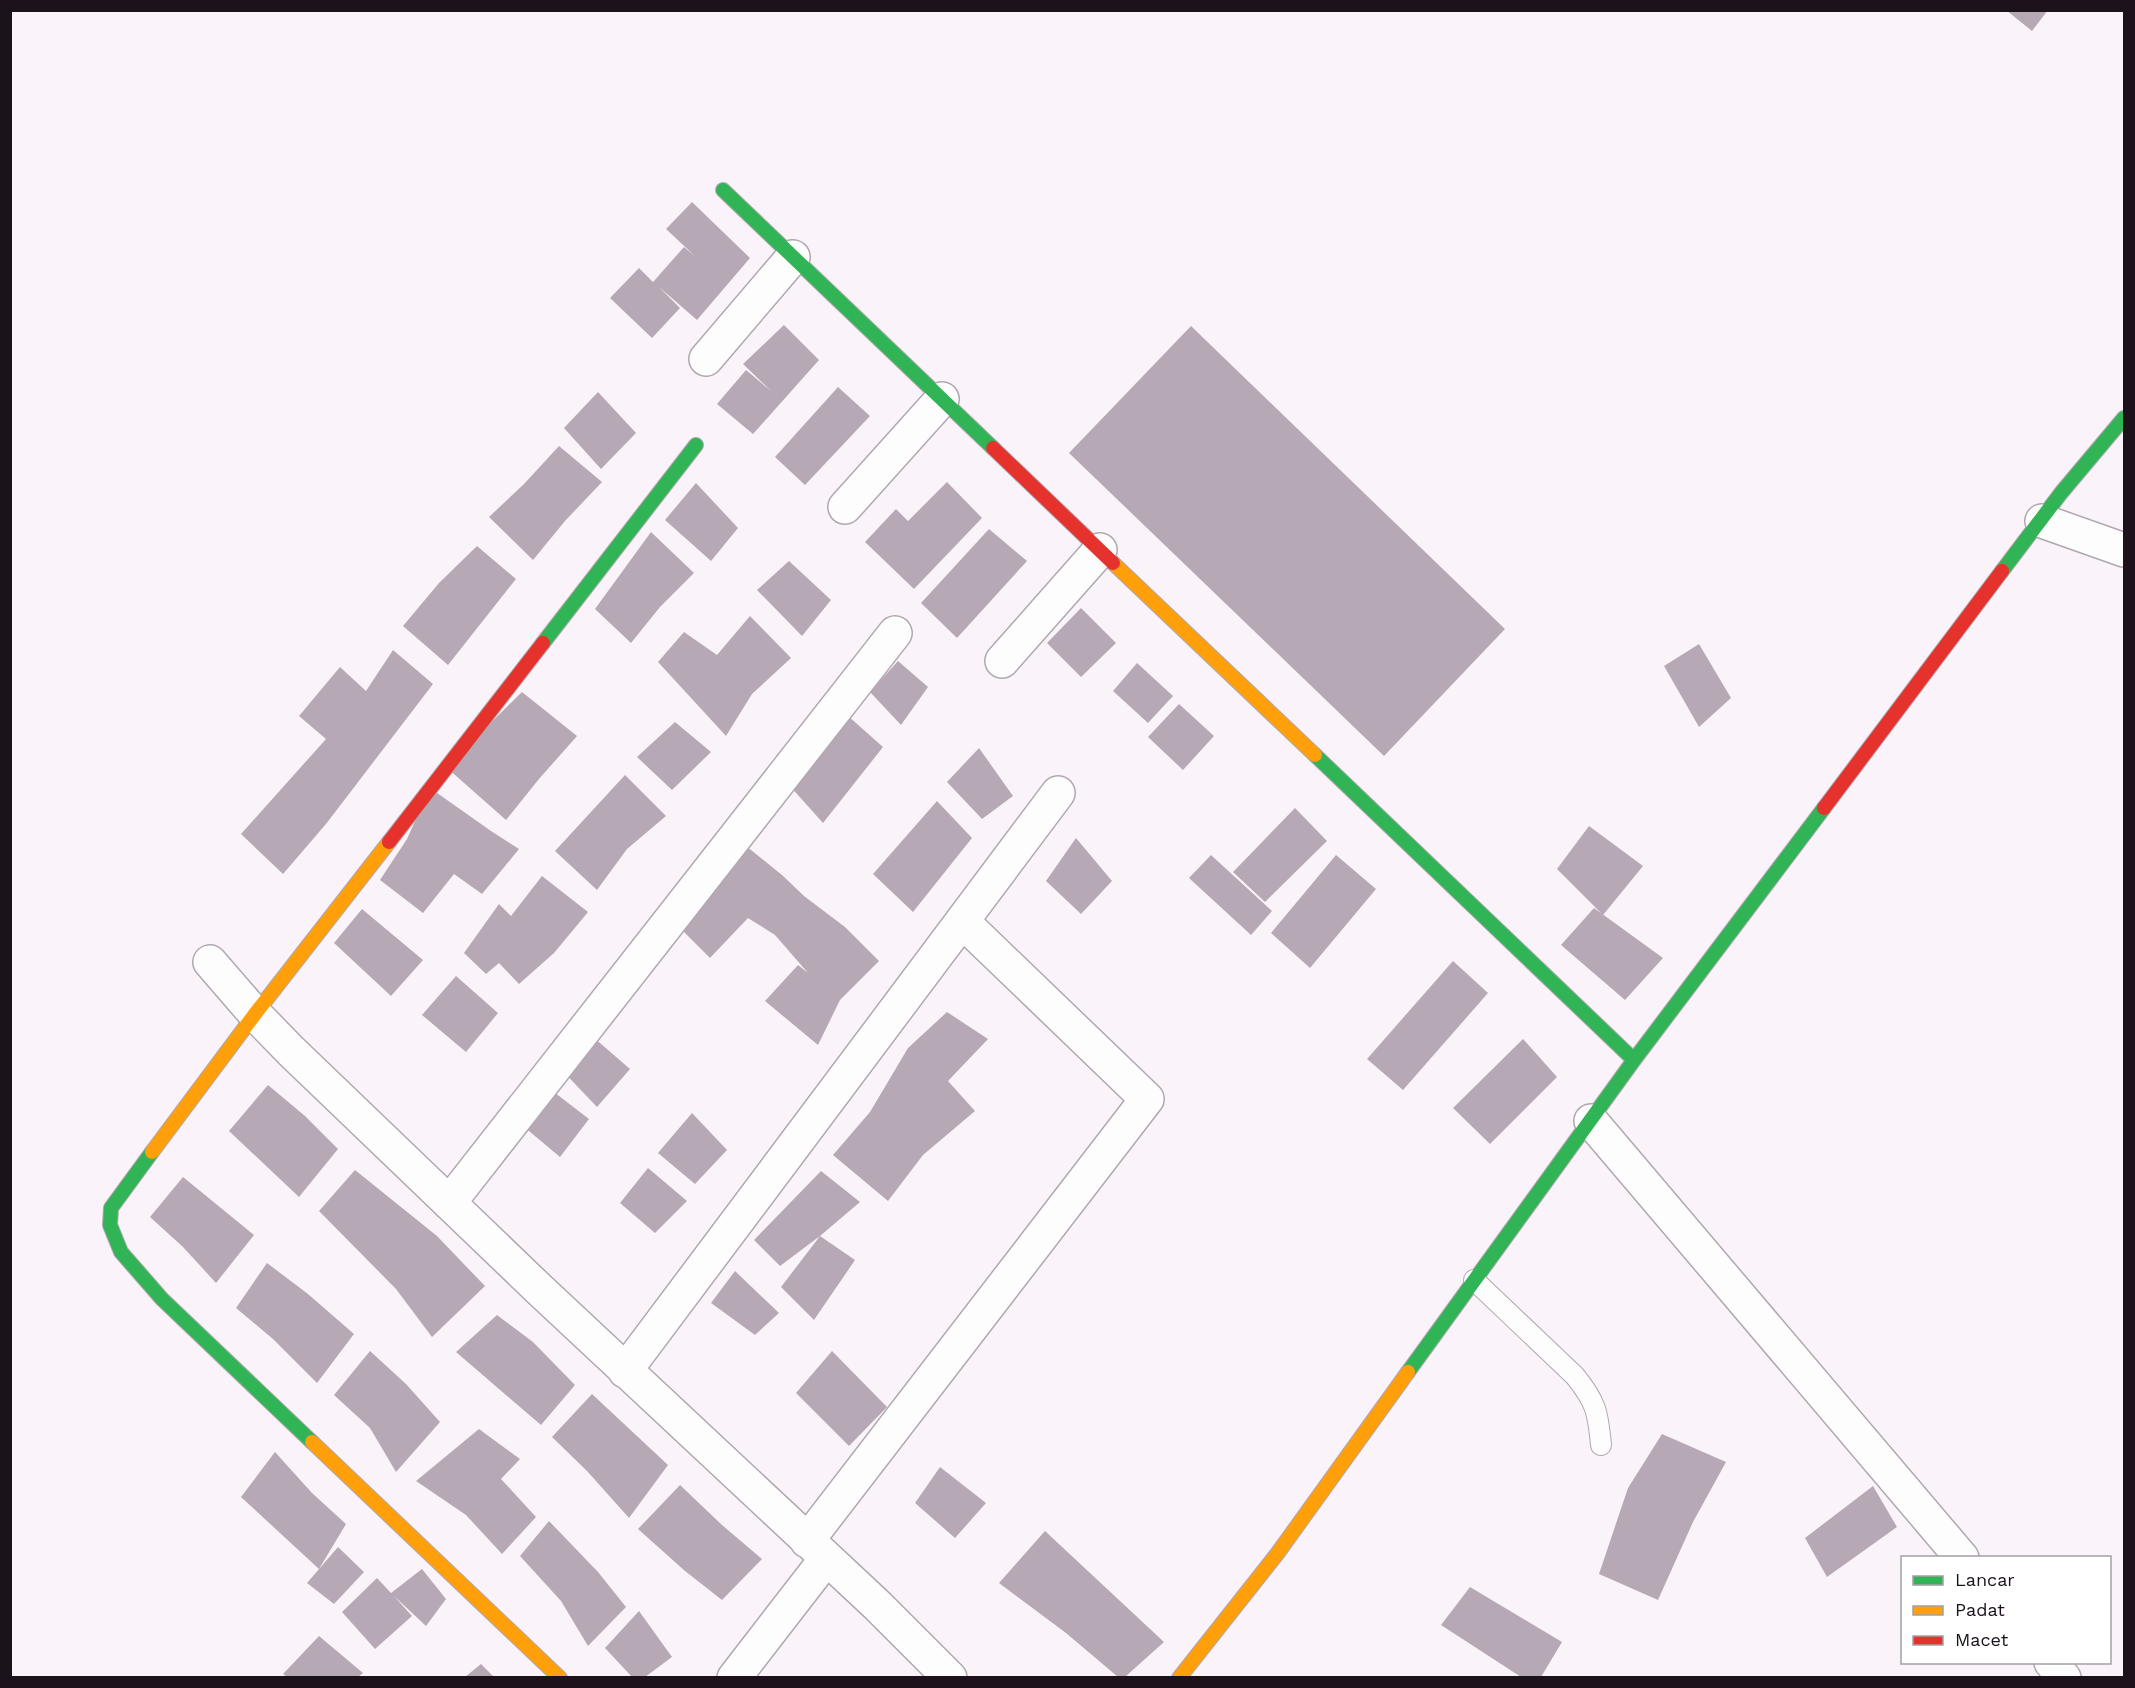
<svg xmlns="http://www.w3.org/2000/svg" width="2135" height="1688" font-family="'Work Sans',sans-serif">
<rect width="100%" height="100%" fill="#faf4fa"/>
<path fill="#b6a9b5" d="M2006 10H2048L2032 31Z
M692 202 750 258 697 320 659 287 680 308 652 338 610 298 639 268 653 282 684 247 696 257 666 229Z
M784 325 819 360 753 434 717 404 746 370 771 391 743 364Z
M1191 326 1505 629 1384 756 1069 453Z
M838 387 870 416 805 485 775 457Z
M598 392 636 433 601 469 564 428Z
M559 446 602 482 565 521 533 560 489 517 524 484Z
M947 482 982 518 914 589 865 542 896 509 908 521Z
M696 483 738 528 711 561 665 520Z
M989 529 1027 561 957 638 921 603Z
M651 532 694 573 660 607 631 643 595 609Z
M477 546 516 579 448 665 403 626 439 583Z
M789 561 831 600 802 636 757 590Z
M1081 608 1116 643 1081 677 1047 643Z
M750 616 791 658 752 694 726 736 658 662 684 632 717 655Z
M1699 644 1731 698 1699 727 1664 666Z
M393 650 433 684 326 824 283 874 241 834 326 739 299 716 340 667 366 691Z
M898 661 928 687 901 725 870 692Z
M1137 663 1173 696 1148 723 1113 691Z
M522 692 577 736 539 779 506 820 446 767Z
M1179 704 1214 736 1183 770 1148 737Z
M847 715 883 747 823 823 789 785Z
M675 722 711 752 672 790 637 757Z
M979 748 1013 796 982 819 947 782Z
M625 775 666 816 627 849 597 890 555 851Z
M430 788 491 831 519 849 482 894 454 874 423 913 380 880 407 839Z
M937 801 972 838 913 912 873 874Z
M1295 808 1327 841 1265 902 1233 872Z
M1589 826 1643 866 1603 915 1557 869Z
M735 837 782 875 804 896 845 927 879 961 840 1000 818 1045 765 1001 798 965 808 973 775 935 748 918 710 958 671 919Z
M1076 838 1112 881 1081 914 1046 881Z
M1211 855 1272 911 1251 935 1189 878Z
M1336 855 1376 889 1310 968 1271 933Z
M542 876 588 912 554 953 519 984 499 963 486 974 464 953 499 904 511 916Z
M1594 908 1663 958 1625 1000 1561 945Z
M362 909 423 960 391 996 334 943Z
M1453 961 1488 993 1403 1090 1367 1059Z
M456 976 498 1013 466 1052 422 1015Z
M947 1012 988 1039 948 1081 975 1111 923 1155 888 1201 833 1155 870 1112 908 1048Z
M585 1030 630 1069 597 1107 557 1065Z
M1523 1039 1557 1077 1490 1144 1453 1108Z
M268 1085 305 1116 338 1149 299 1197 229 1131Z
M550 1089 589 1119 560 1157 523 1126Z
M692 1113 727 1150 695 1184 658 1153Z
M648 1168 687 1201 655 1233 620 1203Z
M355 1170 437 1236 485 1286 432 1337 396 1289 319 1211Z
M821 1171 860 1202 820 1236 855 1260 814 1320 781 1287 820 1236 780 1266 754 1240Z
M183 1177 254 1235 216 1283 183 1247 150 1217Z
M267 1263 308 1294 354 1334 317 1383 273 1339 236 1308Z
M735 1271 779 1313 755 1335 711 1303Z
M497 1315 533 1342 575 1385 541 1425 456 1352Z
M370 1351 406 1384 440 1422 396 1472 370 1428 334 1395Z
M832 1351 887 1407 849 1446 796 1393Z
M592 1394 668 1465 629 1518 587 1471 552 1437Z
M479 1429 520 1459 501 1479 536 1517 502 1554 466 1515 416 1481Z
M1662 1434 1726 1462 1693 1522 1658 1600 1599 1574 1628 1488Z
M275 1452 312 1493 346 1524 319 1569 241 1497Z
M940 1467 986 1503 955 1538 915 1503Z
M680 1485 722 1525 762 1559 722 1600 685 1571 638 1529Z
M1873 1486 1897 1527 1827 1577 1805 1538Z
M549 1521 598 1572 626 1607 588 1646 561 1601 520 1556Z
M1045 1531 1164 1642 1125 1677H1118L1066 1633 999 1583Z
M338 1547 364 1572 334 1604 307 1583Z
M422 1569 446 1599 426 1626 394 1596 412 1616 375 1649 342 1612 377 1578 391 1593Z
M1470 1587 1562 1642 1541 1677H1521L1441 1625Z
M639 1611 672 1657 645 1677H632L605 1648Z
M319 1636 363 1673 358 1677H287L283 1674Z
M481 1664 494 1677H465Z"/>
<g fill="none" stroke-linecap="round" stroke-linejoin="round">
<defs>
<path id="lane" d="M1474 1280 1575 1376C1596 1402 1598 1412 1601 1445"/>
<path id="street" d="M706 359 793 257
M845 507 942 399
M2042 521 2124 550
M1002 661 1100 550
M210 962 255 1014 291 1051 540 1290 877 1605 950 1678
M1591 1121 1962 1558
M449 1203 895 633
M625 1371 1058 793
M807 1541 1147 1099 962 921
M2051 1662 2064 1678
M734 1678 826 1559"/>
<path id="fast" d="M723 190 993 448
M2002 571 2061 493 2124 418
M543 643 696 445
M1315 755 1634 1060
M152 1152 111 1208 110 1225 121 1252 162 1299 312 1442
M1408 1372 1634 1060 1824 808"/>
<path id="slow" d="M1113 563 1315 755
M152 1152 255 1014 389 842
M312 1442 560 1678
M1179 1678 1277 1554 1408 1372"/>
<path id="jam" d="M993 448 1113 563
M1824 808 2002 571
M389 842 543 643"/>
</defs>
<use href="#lane" stroke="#b0a8b0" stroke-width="22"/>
<use href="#street" stroke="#b0a8b0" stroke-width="36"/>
<use href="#fast" stroke="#b0a8b0" stroke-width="16"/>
<use href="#slow" stroke="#b0a8b0" stroke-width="16"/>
<use href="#jam" stroke="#b0a8b0" stroke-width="16"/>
<use href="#lane" stroke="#fefdfe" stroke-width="20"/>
<use href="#street" stroke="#fefdfe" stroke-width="33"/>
<use href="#fast" stroke="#30b455" stroke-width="14"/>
<use href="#slow" stroke="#ff9f0a" stroke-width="14"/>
<use href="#jam" stroke="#e5322d" stroke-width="14"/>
</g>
<rect width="2135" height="1688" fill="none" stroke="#1c121c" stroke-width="24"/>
<rect x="1901" y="1556" width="210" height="108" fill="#ffffff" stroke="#a4a0a4" stroke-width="1.5"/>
<rect x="1913" y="1576" width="30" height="9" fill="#30b455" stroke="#a4a0a4" stroke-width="1.5"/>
<text x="1955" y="1586" font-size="18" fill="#1c121c">Lancar</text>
<rect x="1913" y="1606" width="30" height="9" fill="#ff9f0a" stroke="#a4a0a4" stroke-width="1.5"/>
<text x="1955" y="1616" font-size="18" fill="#1c121c">Padat</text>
<rect x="1913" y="1636" width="30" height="9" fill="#e5322d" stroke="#a4a0a4" stroke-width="1.5"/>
<text x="1955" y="1646" font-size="18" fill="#1c121c">Macet</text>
</svg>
